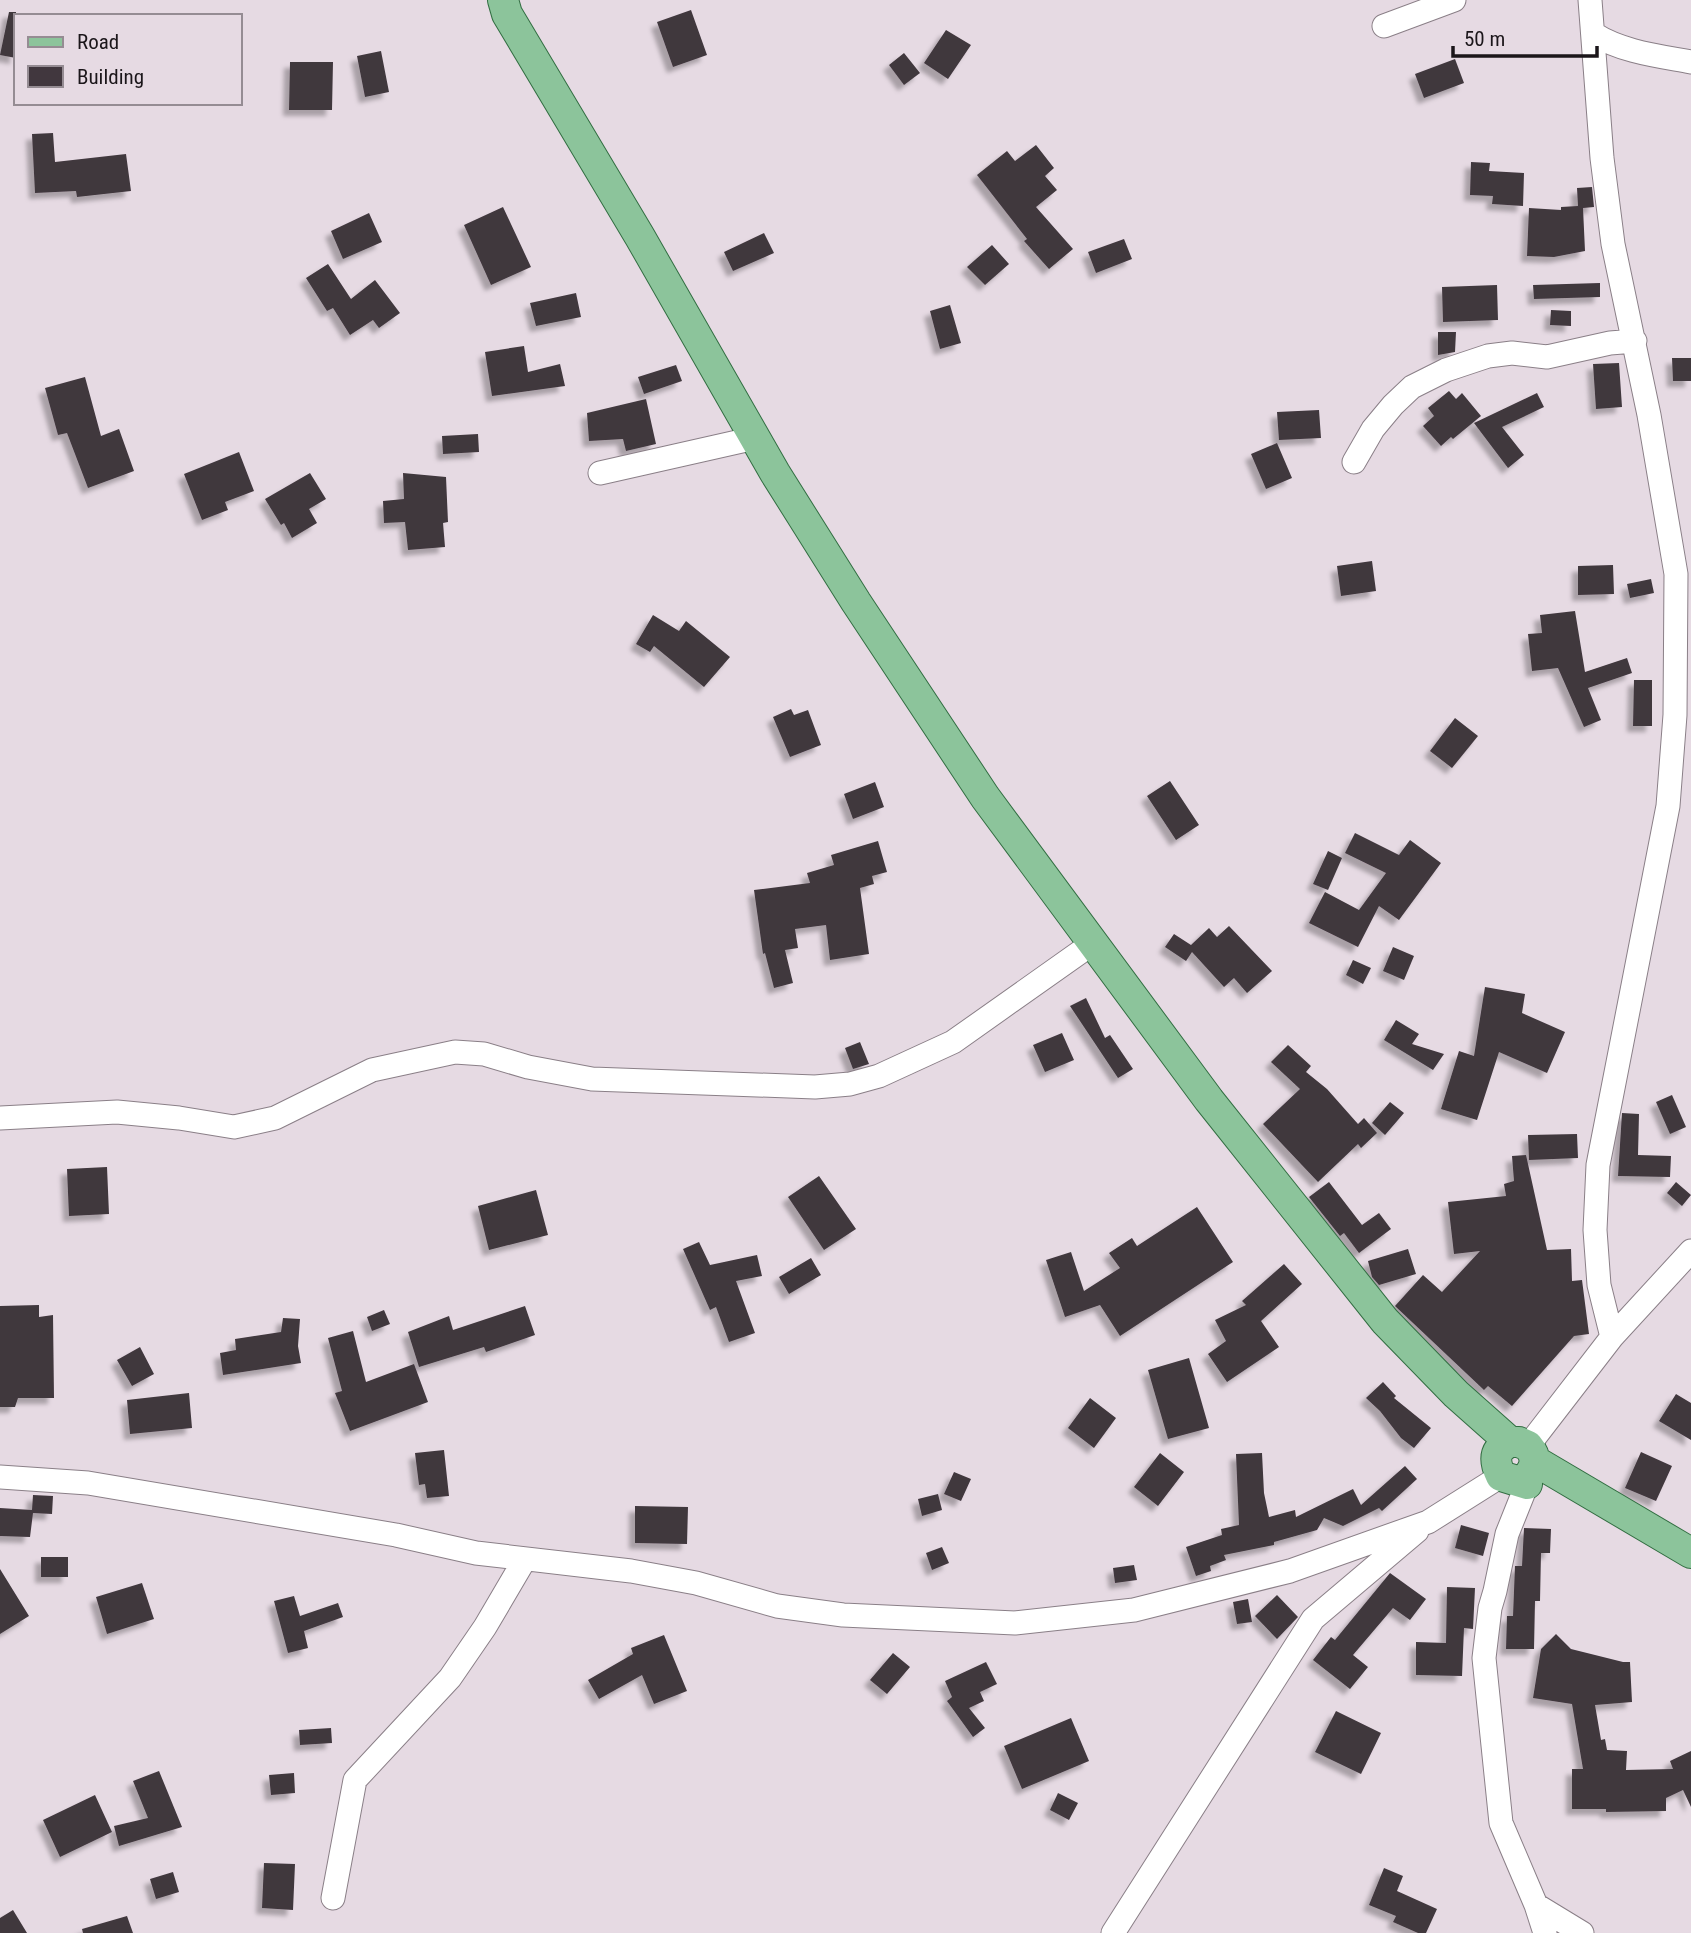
<svg xmlns="http://www.w3.org/2000/svg" width="1691" height="1933" font-family="'Roboto Condensed',sans-serif">
<defs>
<filter id="shadow"><feDropShadow dx="-6" dy="6" stdDeviation="2" flood-color="#0004"/></filter>
</defs>
<rect width="100%" height="100%" fill="#e6dae3"/>
<path fill="#41373e" filter="url(#shadow)" d="M691 10 707 55 673 67 657 22Z
M9 12H16V58L0 55Z
M946 30 971 45 948 79 924 63Z
M381 51 389 92 365 97 357 56Z
M904 53 920 73 904 85 889 65Z
M1455 59 1464 83 1424 98 1415 74Z
M290 62H333L332 110H289Z
M53 133 55 162 126 154 131 191 77 197 76 191 35 193 32 134Z
M1036 145 1054 168 1045 176 1057 190 1036 207 1073 249 1049 269 1024 241 1027 239 977 175 1007 151 1015 161Z
M1471 162 1490 163 1489 171 1524 173 1523 206 1492 204 1493 196 1470 195Z
M1592 187 1594 207 1583 208 1585 251 1554 257 1527 256 1529 208 1561 210V207L1578 206 1577 188Z
M503 207 531 267 491 285 464 225Z
M369 213 382 242 343 259 331 231Z
M764 233 774 253 733 271 724 252Z
M1124 239 1132 259 1096 273 1088 252Z
M992 245 1009 264 985 285 967 267Z
M328 264 351 299 375 280 400 313 379 328 373 320 350 335 333 308 327 311 306 278Z
M1600 283V297L1534 299 1533 285Z
M1497 285 1498 320 1443 322 1442 287Z
M576 293 581 317 536 326 530 303Z
M950 305 961 343 940 349 930 311Z
M1551 310 1571 311V326L1550 325Z
M1438 332H1456L1455 352 1438 355Z
M524 346 528 372 560 364 565 386 492 396 485 352Z
M1672 358H1691V381H1673Z
M1619 363 1622 407 1596 409 1593 364Z
M676 365 682 381 644 394 638 377Z
M85 377 101 436 119 429 134 471 88 488 67 433 58 435 45 388Z
M1449 391 1456 399 1462 393 1481 416 1453 439 1451 437 1441 446 1423 426 1434 416 1428 408Z
M1537 393 1544 407 1502 427 1524 455 1508 468 1474 423Z
M646 399 656 444 626 451 623 439 589 441 587 413Z
M1319 410 1321 438 1279 440 1277 412Z
M478 434 479 452 443 454 442 436Z
M1277 443 1292 478 1266 489 1251 454Z
M239 452 254 491 225 502 228 510 202 520 184 474Z
M310 473 326 499 309 509 317 523 292 538 284 523 281 525 265 499Z
M403 473 446 477 448 522 443 523 445 547 408 550 405 522 384 523 383 501 404 499Z
M1372 561 1376 591 1341 596 1337 566Z
M1613 565 1614 594 1578 595V566Z
M1651 579 1654 593 1630 598 1627 584Z
M1575 611 1585 672 1627 658 1632 673 1588 688 1601 720 1584 727 1558 668 1532 671 1528 634 1542 633 1540 615Z
M653 615 679 631 686 621 730 657 704 687 654 646 650 652 636 644Z
M1634 680H1652V726H1633Z
M791 709 794 715 808 710 821 745 790 757 773 717Z
M1455 718 1478 736 1452 768 1430 751Z
M1170 781 1199 825 1176 840 1147 796Z
M875 782 884 807 853 819 844 794Z
M1355 833 1399 855 1410 840 1441 863 1399 920 1379 906 1358 947 1309 923 1325 892 1359 910 1386 873 1345 853Z
M878 841 887 872 872 876 874 884 860 888 869 954 830 960 826 925 795 929 798 948 785 950 793 983 774 988 765 953 763 954 754 890 810 883 807 873 834 865 831 855Z
M1328 851 1342 858 1328 890 1313 884Z
M1229 926 1272 971 1247 993 1234 978 1224 987 1192 952 1186 961 1165 947 1174 934 1191 945 1209 928 1217 937Z
M1393 947 1414 956 1404 980 1383 971Z
M1353 960 1371 968 1363 984 1346 975Z
M1485 987 1525 994 1522 1013 1565 1032 1547 1073 1499 1052 1477 1120 1441 1109 1459 1051 1474 1056Z
M1086 998 1105 1038 1110 1035 1133 1069 1118 1078 1070 1006Z
M1396 1020 1419 1034 1412 1044 1444 1054 1433 1070 1384 1040Z
M1062 1033 1074 1060 1045 1072 1033 1045Z
M860 1042 869 1064 853 1069 845 1048Z
M1288 1045 1311 1066 1306 1072 1327 1089 1358 1124 1364 1118 1377 1133 1361 1148 1358 1144 1318 1182 1263 1124 1300 1089 1271 1062Z
M1672 1095 1686 1127 1670 1134 1656 1102Z
M1390 1102 1404 1113 1385 1135 1372 1123Z
M1622 1113 1639 1114 1638 1155 1671 1156 1670 1177 1618 1176Z
M1577 1134 1578 1158 1529 1160 1528 1135Z
M1526 1155 1547 1250 1571 1249 1572 1281 1582 1280 1589 1334 1574 1336 1512 1406 1488 1386 1484 1390 1395 1306 1423 1275 1442 1292 1480 1251 1454 1254 1448 1202 1506 1196 1504 1184 1514 1181 1512 1156Z
M107 1167 109 1214 69 1216 67 1169Z
M819 1176 856 1229 824 1250 788 1197Z
M1329 1182 1362 1225 1379 1213 1391 1229 1359 1253 1344 1233 1340 1236 1309 1197Z
M1676 1182 1691 1195 1682 1206 1667 1193Z
M536 1190 548 1235 489 1250 478 1206Z
M1197 1207 1233 1262 1120 1336 1100 1305 1065 1317 1046 1260 1071 1252 1084 1291 1120 1268 1109 1253 1132 1238 1137 1246Z
M699 1242 710 1265 757 1255 762 1276 736 1281 755 1333 729 1342 716 1307 710 1310 683 1249Z
M1408 1249 1416 1274 1379 1285 1372 1277 1368 1261Z
M811 1258 821 1275 789 1294 779 1277Z
M1284 1264 1302 1284 1261 1321 1279 1347 1227 1382 1208 1354 1226 1341 1215 1320 1246 1305 1242 1301Z
M39 1305V1317L53 1315 54 1398H18L15 1407H0V1306Z
M525 1306 535 1335 486 1352 484 1347 419 1367 408 1332 449 1316 453 1330Z
M384 1310 390 1324 372 1331 367 1317Z
M283 1318 300 1319 298 1346 301 1363 223 1375 220 1353 236 1350 235 1339 281 1332Z
M353 1331 366 1382 414 1364 428 1402 350 1431 335 1393 342 1391 328 1338Z
M140 1347 154 1374 132 1386 117 1360Z
M1189 1358 1209 1428 1168 1439 1148 1370Z
M1383 1382 1396 1396 1394 1398 1431 1428 1414 1448 1401 1438 1380 1411 1366 1398Z
M189 1393 192 1428 130 1434 127 1400Z
M1676 1394 1691 1403V1440L1659 1421Z
M1090 1398 1116 1418 1094 1448 1068 1428Z
M444 1450 449 1496 427 1498 425 1484 419 1485 415 1453Z
M1641 1452 1672 1466 1656 1501 1625 1488Z
M1160 1453 1184 1472 1158 1506 1134 1487Z
M1262 1453 1264 1493 1269 1517 1295 1510 1296 1517 1353 1489 1361 1505 1405 1466 1417 1479 1382 1511 1379 1508 1343 1526 1324 1518 1317 1530 1274 1542V1545L1224 1555 1226 1560 1210 1566 1211 1571 1196 1576 1186 1547 1222 1535 1221 1529 1239 1525 1236 1454Z
M954 1472 971 1479 961 1501 944 1494Z
M938 1494 942 1510 922 1516 918 1499Z
M33 1495 53 1496 52 1514 33 1513 30 1537 0 1536V1508L32 1510Z
M635 1506 688 1507 687 1544 635 1543Z
M1461 1525 1489 1533 1483 1556 1455 1548Z
M1524 1528 1551 1529 1550 1553H1541L1540 1601H1535L1534 1649H1506L1507 1616H1513L1515 1566H1522Z
M942 1547 949 1563 932 1570 926 1553Z
M41 1557H68V1577H41Z
M1134 1565 1137 1580 1115 1583 1113 1568Z
M0 1569 29 1616 0 1634Z
M1390 1573 1426 1599 1410 1620 1393 1608 1353 1655 1368 1667 1350 1689 1313 1660 1331 1637 1335 1640Z
M142 1583 154 1619 107 1634 96 1597Z
M1447 1587 1475 1588 1473 1629 1464 1628 1462 1676 1416 1675V1642L1446 1643Z
M1277 1595 1298 1617 1277 1639 1255 1616Z
M294 1596 300 1616 338 1603 343 1617 304 1631 308 1648 288 1653 274 1601Z
M1248 1599 1252 1622 1237 1624 1233 1602Z
M1556 1634 1571 1649 1623 1662H1630L1632 1702 1595 1705 1601 1740 1605 1739 1607 1750 1627 1751 1626 1770 1673 1769 1670 1761 1691 1751V1807L1683 1790 1666 1798V1811L1606 1812V1809H1572V1769H1583L1572 1704 1533 1698 1541 1649Z
M664 1635 687 1691 654 1704 642 1675 599 1699 588 1680 633 1654 631 1648Z
M893 1653 910 1667 887 1694 870 1680Z
M986 1662 997 1684 980 1692 984 1701 969 1708 985 1728 973 1737 947 1701 952 1697 945 1681Z
M1336 1711 1381 1733 1361 1774 1315 1752Z
M1071 1718 1089 1761 1022 1789 1004 1746Z
M331 1728 332 1743 300 1745 299 1730Z
M159 1771 182 1827 119 1846 114 1826 148 1818 133 1781Z
M294 1773 295 1793 271 1795 269 1775Z
M1058 1793 1078 1803 1069 1820 1050 1810Z
M95 1795 112 1832 60 1857 43 1820Z
M264 1863 295 1864 293 1910 262 1908Z
M1384 1868 1403 1876 1397 1891 1437 1909 1426 1933H1418L1393 1922 1396 1916 1369 1905Z
M173 1872 179 1892 156 1899 150 1879Z
M13 1910 27 1933H0V1918Z
M127 1916 133 1933H83L82 1929Z"/>
<g fill="none" stroke-linecap="round" stroke-linejoin="round">
<defs>
<path id="minor" d="M1590 0 1602 158 1613 244 1649 415 1676 574 1675 715 1668 806 1598 1165 1595 1230 1599 1285 1612 1337
M1384 26 1454 0
M1594 34C1622 52 1659 56 1691 62
M1354 462 1373 429 1393 405 1412 387 1446 370 1488 356 1512 353 1547 357 1610 343 1635 341
M600 473 755 438
M0 1118 117 1112 179 1118 234 1127 275 1118 372 1070 455 1052 484 1054 528 1067 592 1079 815 1087 850 1084 879 1076 953 1042 1093 943
M1528 1446 1612 1337 1691 1251
M0 1477 88 1483 396 1535 476 1553 631 1571 696 1583 777 1606 843 1615 1015 1623 1134 1610 1290 1571 1428 1522 1501 1476
M1527 1484 1507 1534 1495 1591 1490 1608 1484 1658 1501 1823 1536 1905 1545 1933
M333 1898 355 1780 450 1678 485 1627 525 1559
M1536 1905 1582 1933
M1113 1933 1313 1619 1417 1531"/>
<path id="major" d="M503 0 507 14 640 237 775 473 856 602 985 797 1209 1100 1385 1321 1456 1394 1510 1442H1519L1528 1446C1538 1458 1536 1468 1525 1479L1527 1484 1501 1476C1494 1461 1493 1450 1510 1442
M1535 1461 1691 1553"/>
</defs>
<use href="#minor" stroke="#8a7f87" stroke-width="25"/>
<use href="#major" stroke="#326e42" stroke-width="32"/>
<use href="#minor" stroke="#fff" stroke-width="23"/>
<use href="#major" stroke="#8cc49b" stroke-width="30"/>
</g>
<rect x="14" y="14" width="228" height="91" fill="#e6dae3" stroke="#958c93" stroke-width="2"/>
<rect x="28" y="37" width="35" height="10" fill="#8cc49b" stroke="#958c93" stroke-width="2"/>
<text x="77" y="49" font-size="21" fill="#1b161a">Road</text>
<rect x="28" y="66" width="35" height="21" fill="#41373e" stroke="#958c93" stroke-width="2"/>
<text x="77" y="84" font-size="21" fill="#1b161a">Building</text>
<path d="M1453 46v10h144v-10" fill="none" stroke="#1b161a" stroke-width="3.5"/>
<text x="1464" y="46" font-size="21" fill="#1b161a" stroke="#e6dae3" stroke-width="5" paint-order="stroke">50 m</text>
</svg>
